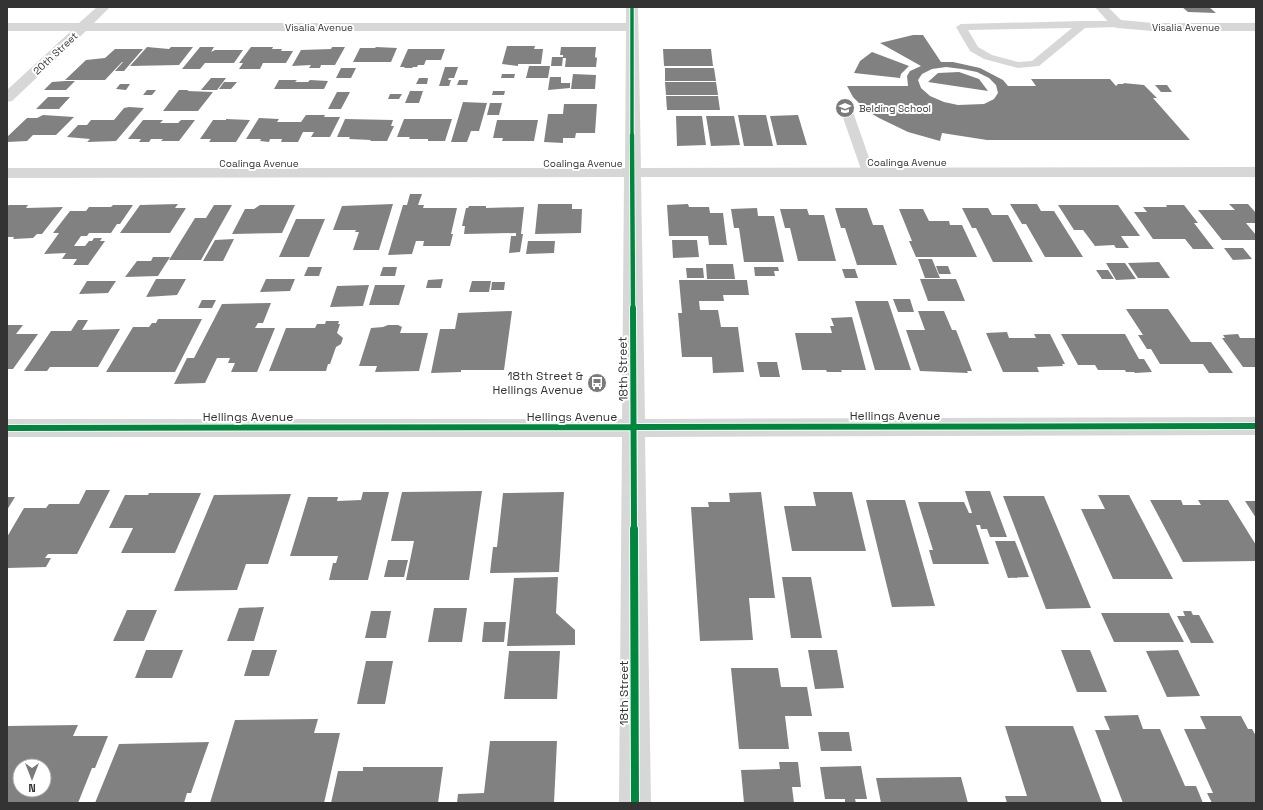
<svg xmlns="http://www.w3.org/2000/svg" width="1263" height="810" font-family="'Space Grotesk',sans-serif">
<rect width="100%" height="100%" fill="#fff"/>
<path fill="#818181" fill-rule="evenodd" d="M1182 7H1209L1216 13 1188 12Z
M913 35H923L941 62H953L980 68 1003 80 1008 86H1036L1031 79H1110L1116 86 1118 84H1124L1123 83 1144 85 1157 98H1153L1190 140H987L942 133 940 141 908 132 879 118 867 111 853 97 847 86H908L907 76 910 71 921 66 880 43ZM946 67 962 69 977 72 989 78 996 85 998 93 994 99 984 104 958 105 944 102 930 96 921 88 918 80 922 74 932 69Z
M507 46H535L534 49H543L541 64H518V66L502 64Z
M147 47 169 49 171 47H193L179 65 130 66Z
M200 47H214L211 52 215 50H243L234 63H205L200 69H182Z
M251 47H273L272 49H282L281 51H293L286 63H263L260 69H239L243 63H239Z
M332 47H345L335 65H321L320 68H309L311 65 292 66 301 50 331 49Z
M376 47 397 48 391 62H353L360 48H375Z
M561 47H596L595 57 597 58 596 67H565L566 58H563V55H560Z
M115 49H143L124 71H115L123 62H122L105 80H65L86 60 105 58Z
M408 49H445L441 60H426L424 65H418L417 67H413L412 68H404L405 67H400Z
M663 49H711L713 66H664Z
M872 52 909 66 901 74 900 78 854 73 860 61Z
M552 57H563L562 66H551Z
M529 66H550L548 78H526Z
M445 67H458L454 78H449L448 80H451L449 86H439Z
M341 68H356L351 78H336Z
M665 68H714L716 81H665Z
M959 72 979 79 988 91 928 82 938 73Z
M502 74H515L514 78H501Z
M573 74 596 75 595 89H571Z
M550 77H561V83H570V88L548 90Z
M211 78H226L217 90H201Z
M419 78H428L427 84H416Z
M279 80H297L295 82H308L310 80 328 81 324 89H274Z
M459 80H468L467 85H457Z
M65 81H75L66 90H44L52 82Z
M224 82H237L231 89H219Z
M665 82H716L718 95H666Z
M120 84H130L126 90 116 89Z
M1155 85H1167L1172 92H1161Z
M147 90H156L152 95H143Z
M179 90H189L187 91 213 92 198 111H163Z
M410 91H423L419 103H405Z
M493 91H505L504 95H492Z
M337 92H350L341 109H328Z
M390 94H402L399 99H388Z
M666 96H718L720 110H667Z
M48 97H70L59 109H36Z
M463 102 487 103 479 131H471L467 142H451Z
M490 103H502L499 115H487Z
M564 104H597L595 133H576L575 138H563V143L544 142 548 114H563Z
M129 107 144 108 116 141 87 142 90 139 67 137 78 125H87L91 120H114L124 108Z
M43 115 74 117 56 135H33L27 141 7 142V137L27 118H37Z
M306 115H325L324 117H340L330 137H311L314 132H303L298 142H281L282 139H270L269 142 260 141 261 139H246L259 118 279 119 277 122H301Z
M738 115H766L773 146H744Z
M798 115 807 145H777L770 116Z
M676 116H702L706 145 677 146Z
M706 116H734L740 145 711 146Z
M226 119 250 120 236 142H209L211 139H200L213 120H226Z
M345 119 393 120 391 126H394L387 141H370L371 140 349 139 350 137H337Z
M404 119H452L445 141H428V139H409L410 137H397Z
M143 120H163L160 123H178L181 120H195L179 141H161L163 139H151L149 142H139L141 139H128Z
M497 120H538L534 141H502L503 138H493Z
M410 194H422L418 205H424L423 208H457L451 234H453L450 246H423L424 241H416L412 254 388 255 403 205H407Z
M178 204 175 208H186L170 233H120L140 205Z
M393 204 379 250H353L359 232H355L356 230H333L342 206Z
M538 204H572V209H582L581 233 535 234Z
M688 204 689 207H709L710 213H723L727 245H709L708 236H669L667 205Z
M1010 204H1037L1041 211H1054L1083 257H1045L1026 224H1022Z
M1229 204H1248L1256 213V223H1246L1256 235V240H1222L1198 210H1235Z
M9 205H28L26 208 63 207 42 234H37L33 238 13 239 14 237H7V206Z
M113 205H133L120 224H117L111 233H89L87 236H81L74 246H85L89 241H92L94 238H102L100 241H105L88 265H73L77 259H62L66 253 44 254 59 233H53L70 211H86L89 207H111Z
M214 205H232L201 260H169L195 218H206Z
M260 205H295L282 233 232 234 245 209H254Z
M1058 205H1118L1140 236H1121L1129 248H1116L1114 245 1095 246 1083 230H1074Z
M1166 205H1184L1198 223H1194L1214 249H1193L1185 239H1153L1134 212H1147L1143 207H1167Z
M469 206H486V208L524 207 521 234H523L520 252 509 253 511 236H516V233L464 234 465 226H462L466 208H468Z
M757 208 758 216H774L784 262H744L739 228H734L731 209Z
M835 208H867L873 225H883L897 265H857L845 228H841Z
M962 208H988L992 215H1008L1033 262H993L976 228H972Z
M780 209H807L809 215H824L836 261H798L790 228H785Z
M899 209H923L929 221H949L950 225H962L977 257H916L909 241H912Z
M296 219H325L309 257H279Z
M234 239 223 261H203L215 240Z
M672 240H697L699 257 673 258Z
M528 241H555L554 253 526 254Z
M1224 248H1243L1252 259 1233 260Z
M153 257H170L158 276 125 277 137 261H151Z
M918 259H932L940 278H925Z
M1159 262 1170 278H1138L1128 263Z
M1106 263H1125L1136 279 1116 280Z
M706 264H733L735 279H707Z
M936 266H948L951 274H939Z
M308 267H322L319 276H304Z
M383 267H397L395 276H380Z
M754 267H778L779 271H774L775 276H755Z
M686 268H703L704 278H687Z
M842 269H855L858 278H845Z
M1096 270H1108L1114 279H1102Z
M156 279H186L177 295 146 297Z
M266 279H295L290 291 260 292Z
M443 279 441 288H426L428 280Z
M920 279H956L965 301H928Z
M679 280H747L749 295H723L724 301H699L700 310H718L721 327H738L744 372 713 373 712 357H682L678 313H682Z
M87 281H116L108 293 79 294Z
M472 281H491L489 292H469Z
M492 282H505L504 290H491Z
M369 285 363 306 330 307 337 286Z
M375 285H405L399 305H369Z
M893 299H910L914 312H898Z
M202 300H216L212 308H198Z
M855 301H888L911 370H875Z
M271 303 263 323H258L255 328H275L257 372H231L235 363H228L230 358H217L205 383 174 384 187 358H194L222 304Z
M1126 309H1168L1191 342H1211L1233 373H1209L1203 364H1160L1151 349H1147L1138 335H1143Z
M512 311 504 370H461V372L431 373 440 329H455L458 313Z
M918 311H944L952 330H956L972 371H967L968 373 920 371 906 330H925Z
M852 317 866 370H841L842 372H827L826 370H802L795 333H832L830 326H834L831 318Z
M158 319H202L175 372H106L133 327H149L152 323H156Z
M78 320H88L82 330 120 329 98 367H50L47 371H24L51 331H71Z
M326 321H339L338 324H340L337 333 343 338 341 344 336 347 330 364H328L326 371H269L286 328H315L317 324H325Z
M7 325H23L16 334H38L13 369H7Z
M388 325H398L402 327 400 333H428L419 371 375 372 377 366H359L371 328 383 327Z
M1007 332 1009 338H1036L1034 334H1050L1065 364H1062L1063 366 1037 367 1039 372H1003L986 333Z
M1061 334H1125L1139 359H1144L1152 372 1135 373 1134 372H1126L1125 370H1098L1095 365H1078Z
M1238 334 1240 338H1256V367H1243L1222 338H1225L1223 335Z
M757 362H777L780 377H760Z
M86 490H110L77 554H48L45 558H51L46 567 7 568V537L24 508H46L49 504H79Z
M482 491 469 580H406L414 541H391L402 492Z
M965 491H990L1007 537H990L987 529H981L980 525H976L989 564H933L929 550H933L918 502H964L969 513H972Z
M363 492H389L368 580H329L333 563H336L338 556H290L308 497H338L337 501 361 500Z
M564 492 559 572 490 573 493 547H497L503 493Z
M761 492 775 598H749L753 640 700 641 691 507H709L708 502H730L729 493Z
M813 492H852L866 551H792L784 506H816Z
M149 493H201L175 553H121L133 528H109L125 495H148Z
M291 494 268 564H246L237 590 174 591 214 495Z
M1098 495H1129L1173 579H1113L1081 509H1105Z
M1003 496H1044L1091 608 1046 609Z
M7 497H15L7 510Z
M866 500H905L935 606 892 607Z
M1150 500H1181L1183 505H1201L1198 500H1228L1256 545V561L1183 562Z
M1245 501H1256V518Z
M995 541H1015L1029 577 1008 578Z
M388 560H408L404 577H384Z
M558 577 556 613 575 630V645L507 646 514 578Z
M782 577H811L822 638H791Z
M264 607 254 641H227L239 608Z
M434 608H467L462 642H428Z
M127 610H157L144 641H113Z
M371 611H391L386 638H365Z
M1183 611H1191L1193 615H1199L1214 643H1191L1177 616H1185Z
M1101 613H1169L1184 642H1114Z
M484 622H506L504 642H482Z
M146 650H183L172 678H135Z
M252 650H277L269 676H244Z
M808 650H837L844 688 815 689Z
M1061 650H1090L1107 692H1077Z
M1178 650 1200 696 1167 697 1146 651Z
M509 651H560L557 699H504Z
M366 661H393L385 704H357Z
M731 668H778L781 687H807L812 716H785L789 749H739Z
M1138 715 1143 729H1160L1185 786H1196L1203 803H1123L1095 730H1110L1104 716Z
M1200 716H1241L1248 729H1252L1256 736V803H1212L1207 793H1213L1184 729H1206Z
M318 719 314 733H340L324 803H210L235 720Z
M78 725 73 736H108L95 768H92L78 803H7V726ZM20 766H44V790H20Z
M1005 726H1073L1102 803H1007L1005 796H1027Z
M818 732H849L852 751H821Z
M490 741H557L554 803H457L458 794 484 793Z
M209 742 191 793H187L184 803H95L119 744Z
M779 762H798L801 787H792L794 803H744L741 770 780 769Z
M861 766 867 799H855L856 803H845V799H825L820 767Z
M363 767H443L438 803H331L338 771H363Z
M961 777 968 803H881L876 778Z"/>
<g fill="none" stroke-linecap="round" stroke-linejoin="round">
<path fill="#d7d7d7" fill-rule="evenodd" d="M1083 21H1117L1122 24 1117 27 1085 28 1039 66 1018 68 984 59 970 51 956 27 961 24ZM1072 28 1032 61 1018 62 992 55 978 47 968 30Z
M847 109 851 110 853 112 874 172 872 175H864L862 172 841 112 843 110Z"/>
<path fill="#d7d7d7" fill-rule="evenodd" d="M97 7H110L94 23H626V7H638L641 168 1256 167V177H641L645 419 1256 417V435L645 437 651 803H619L622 437H7V419H622L624 177 7 178V168H625L626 31H86L12 101 7 102V90L71 31H7V23H79Z
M1095 7H1108L1121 20 1153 23H1256V31H1153L1117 28 1113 27Z"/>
<defs>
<path id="cycleway-far3" d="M632 7V136"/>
<path id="cycleway-far2" d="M632 135 633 309"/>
<path id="cycleway-far1" d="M633 308 634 530
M7 428 1256 426"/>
<path id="cycleway" d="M634 529 635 803"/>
</defs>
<use href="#cycleway-far3" stroke="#fff" stroke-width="5"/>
<use href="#cycleway-far2" stroke="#fff" stroke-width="6"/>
<use href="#cycleway-far1" stroke="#fff" stroke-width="8"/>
<use href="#cycleway" stroke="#fff" stroke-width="10"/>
<use href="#cycleway-far3" stroke="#00873e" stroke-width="3.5"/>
<use href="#cycleway-far2" stroke="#00873e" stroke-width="4.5"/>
<use href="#cycleway-far1" stroke="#00873e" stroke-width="6"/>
<use href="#cycleway" stroke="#00873e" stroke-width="8"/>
</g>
<defs>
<symbol id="school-disc" viewBox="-11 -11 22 22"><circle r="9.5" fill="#7a7a7a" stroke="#fff"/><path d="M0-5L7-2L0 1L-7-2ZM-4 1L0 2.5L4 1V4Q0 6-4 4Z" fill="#fff"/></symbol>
<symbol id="bus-disc" viewBox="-11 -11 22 22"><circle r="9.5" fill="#7a7a7a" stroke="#fff"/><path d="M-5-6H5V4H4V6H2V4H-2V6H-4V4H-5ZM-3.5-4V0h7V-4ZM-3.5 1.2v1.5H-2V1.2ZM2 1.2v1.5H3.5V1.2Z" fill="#fff"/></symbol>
</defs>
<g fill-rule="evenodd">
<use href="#school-disc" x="834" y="97" width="22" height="22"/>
<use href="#bus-disc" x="586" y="372" width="22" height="22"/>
</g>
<g text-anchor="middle" stroke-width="4" stroke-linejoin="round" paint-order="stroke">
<g font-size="10" fill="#333" stroke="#fff">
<text x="319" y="31">Visalia Avenue</text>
<text x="1186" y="31">Visalia Avenue</text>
<text transform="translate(55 53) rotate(-43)" y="4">20th Street</text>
<text x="907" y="166">Coalinga Avenue</text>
<text x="259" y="167">Coalinga Avenue</text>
<text x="583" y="167">Coalinga Avenue</text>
</g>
<g font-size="10" fill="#333" stroke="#fff" text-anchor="start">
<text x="859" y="112">Belding School</text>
</g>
<g font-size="12" fill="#333" stroke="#fff">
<text transform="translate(623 369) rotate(-91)" y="4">18th Street</text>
<text x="895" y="420">Hellings Avenue</text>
<text x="248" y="421">Hellings Avenue</text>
<text x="572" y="421">Hellings Avenue</text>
<text transform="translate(624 693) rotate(-90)" y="4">18th Street</text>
</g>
<g font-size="12" fill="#333" stroke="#fff" text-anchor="end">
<text x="583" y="380">18th Street &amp;<tspan x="583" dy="14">Hellings Avenue</tspan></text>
</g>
</g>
<rect width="1263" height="810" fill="none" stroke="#333333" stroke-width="16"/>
<g transform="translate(32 778) rotate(180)"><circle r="19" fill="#ffffff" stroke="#adadad"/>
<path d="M0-3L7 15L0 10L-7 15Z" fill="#7a7a7a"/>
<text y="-6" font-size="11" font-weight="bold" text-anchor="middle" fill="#333333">N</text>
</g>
</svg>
